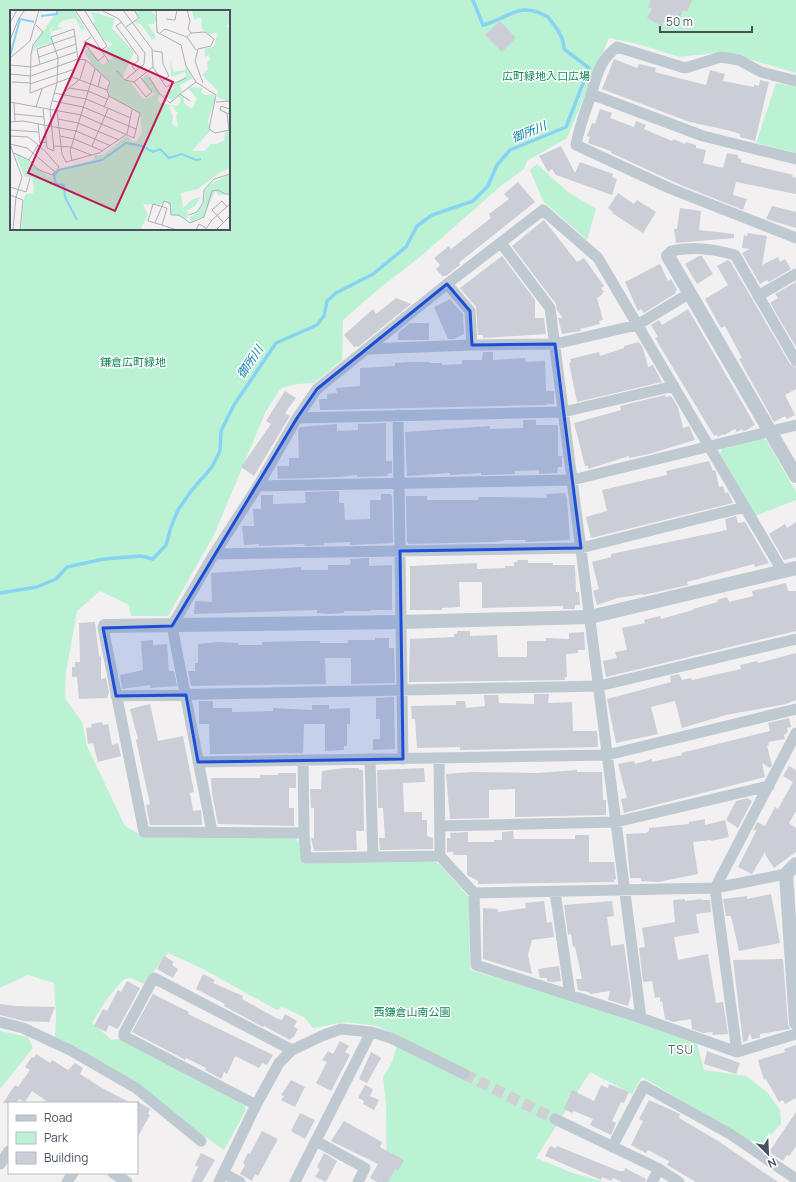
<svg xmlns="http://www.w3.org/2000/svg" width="796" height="1182" font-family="Manrope,'Noto Sans JP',sans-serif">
<rect width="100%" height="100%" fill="#f2f0f0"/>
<path fill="#bcf2d4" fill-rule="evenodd" d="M0 0H796V73L725 52 679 57 638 44 609 38 567 138 527 161 524 169 502 185 420 257 381 287 343 320 342 360 314 383 298 384 281 388 266 411 214 535 168 616H131L129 605 100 591 77 611 66 672 65 698 82 722 87 746 125 826 144 837 295 838 299 842 301 857 434 861 440 865 469 897 470 970 642 1021 697 1043 704 1070 746 1076 767 1092 780 1110 781 1124 760 1147 642 1077 632 1094 590 1072 536 1158 573 1173 604 1182H387L386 1103 383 1077 392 1062 400 1036 376 1026 346 1022 313 1028 304 1017 282 1007 277 1010 201 968 168 953 144 984 131 978 124 979 107 999 92 1023 112 1040 119 1039 244 1104 246 1110 224 1150 174 1115 55 1038 56 1016 54 983 28 975 0 988ZM11 11H229V229H11Z
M776 83 796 86V153L756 143Z
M537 164 568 192 596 209 587 240 543 201 530 170Z
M763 438 766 440 796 492V500L755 516 720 454 722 449Z
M0 1031 28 1037 33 1048 0 1089Z"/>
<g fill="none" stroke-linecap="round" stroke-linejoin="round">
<path stroke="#86d4f1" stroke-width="3.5" d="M0 593 37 587 56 579 67 567 104 559 141 556 153 559 166 545 171 527 178 510 192 490 212 467 220 451 221 431 234 405 276 343 317 325 324 316 327 301 336 293 373 274 406 247 417 226 432 215 473 201 488 186 497 165 510 150 566 127 589 68 564 49C564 36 556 28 548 17 519 0 510 18 483 25L473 0"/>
</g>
<path fill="#cbced6" d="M651 0H692L687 12 683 10 679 21 667 16 662 26 647 18 652 9 648 7Z
M500 21 516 38 502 52 485 35Z
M614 59 637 68 639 64 656 68 655 72 706 85 710 70 725 74 723 81 754 87V85L759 86 760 80 769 82 755 141 740 137V134L727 130 690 122 602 89Z
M600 109 612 113 610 118 634 127 636 121 646 125 644 129 672 141 673 139 685 144 686 142 696 145V148L706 150 703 163 723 168 727 153 738 155V158L741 159V162L744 163 793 175 792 177 796 178V194L736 182 733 195 747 199 743 210 683 186 611 153V151L588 143 590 137 587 136 592 123 595 124Z
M561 146 575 173 580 162 613 174 612 177 617 179 612 195 556 175 552 169 548 172 539 156Z
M518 182 535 202 461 261 459 263 460 265 446 276H442L436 269 440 265 434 258 449 246 451 249 491 218 489 214 509 199 504 194Z
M618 193 634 204 637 200 656 212 643 233 612 213 613 212 608 208Z
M772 206 796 212V228L766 219Z
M680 208 701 211 699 230 734 234V238L676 243 674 229H677Z
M544 220 577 262 584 258 604 286 601 288 604 292 602 293 603 294 597 298 603 320 599 321 600 324 580 329 581 331 562 334 558 318H563L557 310 556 304 512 246Z
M748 233 767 236 762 265 778 257 780 262 785 259 791 269 769 282 767 280 760 284 742 253 750 249 742 248 744 235 747 236Z
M502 256 535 300V318H544L546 334 483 338V335H478L476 307 460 288Z
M699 256H702L713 274 697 284 685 264Z
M728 260 730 261 790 364 796 368V389L785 395 795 415 787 419 785 416 774 422 739 359 742 358 725 326 721 328 705 299 728 285 717 266Z
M660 264 668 281 671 279 677 290 675 292 676 293 644 313 641 309 638 311 625 282Z
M796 282V347L770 303 778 298 775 294Z
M396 298 411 304 358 347 357 346 354 347 344 335 373 309 376 314Z
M450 299 463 314 464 334 454 339H448L434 307Z
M688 309 755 425 747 430 743 431 742 429 737 432 735 429 724 435 723 434 718 437 717 435 714 436 655 338 658 337 651 325 659 320 662 325Z
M410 323H429V340H398V333Z
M639 342 643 348 648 367 653 365 662 382 577 402 569 363 571 362 570 359 599 352 600 356 624 348V346Z
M483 352H493V360L525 358 526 362 545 361 546 391H554V404H547V405L320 410 319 399H327V394L337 393 336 388 360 386V368L395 366V363L407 362H430V363H442V365L462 364V360H482Z
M285 391 296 398 285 413 290 416 254 476 241 467 271 424 266 421Z
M665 395 666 397 671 396 678 407 683 428 689 426 695 440 649 454 629 458V456L588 469V466H585L574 423 621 410 620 406Z
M523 420H536V425H558V456H562V467H558L557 473 539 474V470L515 471V474L481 475V473L450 475V473L407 476 405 432 490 426V429L523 428Z
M386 423V461H392V473L387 474 388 476 357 477V475L338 477 278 479 277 466H289V458H299L298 430 300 427 337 424V431L358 430V424Z
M709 461 713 471 715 470 716 473 719 487 723 486 725 493 728 492 733 503 591 538 586 517 607 511 602 490 667 475 666 471Z
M339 491V503H344L345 520 370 519V500H381V494H390L392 496 393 543 350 545V542L324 543V545L306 546 303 544 259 546V544L244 545 242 526H254L253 509H261V495H273V504L306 503 305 492Z
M565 493 567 499 570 540 525 542V540H504V541L492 542 409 544 407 542 406 496H427V500H478V497H498L547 498 546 494Z
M736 516 738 523 745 522 769 563 755 567 754 564 687 582 688 585 643 595V594L618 598 597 605 593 591 599 589 592 562 611 557V554L727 530 725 519Z
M796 522V557L784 560 769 534 785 524 787 528Z
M369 558V566L392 565V610H371V611H344V613L329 614 317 613V610L194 614 195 601 212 602 211 573 301 567V570H328V565H348L351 564 350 559Z
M517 560H528V563H553V565H575L576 592H579L580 605H575V609H563V606L482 608V582H459L460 607 442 608V610H410V566L477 563V569L505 568V566H514V562H518Z
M786 583 788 591H796V631L606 677 603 661 617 658 615 652 627 650 622 628 645 623 644 620 660 616 661 619 693 610V609L718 602 717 600 727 597 729 602 753 596 752 591Z
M95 622 99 656 101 657V679L106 678 109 692 107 698 79 699 77 677H72V667H75V662H80L79 623Z
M457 631H470V636L497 635 498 657H527V641H546V638L569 639V633L584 632 585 650H578V653L566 654 567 677H565V680L409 682 410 639 454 637V634H457Z
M375 638H389V648H394L395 683 351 684V658H325L326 684 191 686 188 671H195V663H198V644L218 642 238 643V645H262V642L302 641H320V643H348V640H375Z
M153 640V645L167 644 169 671H174L177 686 150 688V685L122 689 120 675 143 670 141 641Z
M796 653V700L786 704 726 715 682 728 675 701 651 707 658 734 616 743 607 699 671 682 670 676 679 674 682 680 691 678 692 680 741 669 740 665 757 661 758 663Z
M534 694H549L548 703 572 702 573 731H597L598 747 460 750V747L417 748 415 719H412L411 706 456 705V701H465L466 708 485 706 484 695H498L499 703 534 704Z
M394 697 395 749 373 750V739H380V719H376V698Z
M199 701H213V708H232V712L273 711V708L312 710V705H329V709L350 708V724H347V746H344V750L325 751V724H304L303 753 210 754 209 724H199Z
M150 704 158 741 183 736 194 792 190 793 193 811 201 810 202 825H150L146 805 150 804 136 740 138 739 130 709Z
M789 718 791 727 787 728 788 732 784 735 785 739 768 742 769 745 767 746 772 765 770 768 762 763 765 777 624 813 621 799 627 798 618 764 634 761 635 764 652 759V762L682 755 681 753 770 731 768 723Z
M102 722 103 725 108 724 112 745 118 743 121 756 98 762 93 743 88 744 86 728 92 727 91 724Z
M789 766 796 770V811L789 823 796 828V852L774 868 766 856 765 852 752 874 738 867 757 829 753 831 757 822 765 826 775 807 778 809 793 782 783 776Z
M345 768H359V770H363L364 831H356L357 850 314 851 311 838H314V808H311L310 789H321L322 771Z
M424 768 425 782 403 783 404 812H422V820H427V836L433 838V849L380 850 379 838H385L383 808H378L377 770Z
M577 770V772H602L603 800H606V815L515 817V789L489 790V818L450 819 446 774 472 772 537 773Z
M278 773H296V788H289V808H294V826L218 824 212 794 211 778H260V775H278Z
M747 798 752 801 738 828 726 820 736 801Z
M705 819V825L725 820 729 837 711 841V840L693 842 698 874 658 882 641 881V878H630L626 834 646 833 649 831V828L689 824V822Z
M513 831 514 839H575V835H589V862H614L616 879 614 880V882L478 884V881L467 875V855H454L453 852H447V838H451L450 833 468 832V842H494V840H502V832Z
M771 894 780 943 739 951 731 916H726L723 899 747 896V899Z
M685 899V901L702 899V900H710L711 912 696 914 699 933 674 937 678 960 708 954 716 1003 723 1002 728 1034 712 1035 713 1032 703 1033 692 1029 691 1019 673 1022 665 1019 662 1001 660 1002V997L655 998 652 981 643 982 639 948 645 947 642 928 675 922 673 900Z
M544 901 547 923 552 922 554 937 532 940 528 955 532 974 483 959V908L498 909V912L526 908 525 903Z
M612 901 614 916 607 917 611 946 624 944 631 995 628 1006 608 1000 610 991 590 994 589 992 578 990 576 979H582L575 946 573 947 571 934 568 935 564 905Z
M164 956 174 962 172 965 178 969 173 978 157 969Z
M783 959 788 1024 790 1029 760 1034V1038L752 1039 750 1033 747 1041 743 1042 733 960Z
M559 966 561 981 552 982 547 981V978H540L538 969Z
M203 974 215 980 213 983 243 996 242 999 276 1018 282 1020 285 1014 297 1021 294 1027 298 1029 293 1038 292 1037 290 1040 264 1026 263 1027 224 1006 225 1004 196 989Z
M127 981 140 988 119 1027 117 1029 109 1025 106 1032 94 1026 103 1009 107 1011 118 990 121 992Z
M153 994 189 1012 188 1014 273 1055 267 1065 262 1063 259 1068 235 1056 227 1074 224 1072 221 1079 205 1070 206 1068 186 1058 185 1060 178 1056 132 1032Z
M0 1004 15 1006 55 1007 49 1022 23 1021 0 1015Z
M340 1041 349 1046 345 1052 350 1055 331 1091 316 1083 327 1062 322 1060 328 1051 333 1054Z
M796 1045V1098L785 1104 783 1100 779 1102 766 1079 764 1080 758 1060 785 1052 784 1049Z
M707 1051 740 1063 736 1074 704 1064Z
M371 1052 381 1058 367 1083 359 1079Z
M36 1054 50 1063 52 1060 68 1070 75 1063 83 1068 80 1074 102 1088 131 1103H49L32 1091 25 1102 19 1099 16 1103H3L15 1085 18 1087 30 1070 25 1067 32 1057 34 1058Z
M291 1080 305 1087 295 1107 281 1100 284 1096 281 1095Z
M609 1084 629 1092 624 1103 621 1102 612 1121 616 1123 611 1135 590 1125 593 1119 574 1111 572 1113 564 1109 572 1090 594 1101 601 1085 608 1088Z
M365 1085 373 1089 370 1096 379 1100 374 1110 363 1104 364 1101 358 1098Z
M649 1100 680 1114 679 1118 718 1141 778 1182H696L667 1165 669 1161 648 1150 646 1153 631 1145 643 1121 639 1119Z
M137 1101 150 1109 148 1114 150 1115 137 1138Z
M796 1112V1146L789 1156 787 1155 783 1161 769 1152Z
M300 1113 315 1120 305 1139 291 1131Z
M344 1121 382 1142 380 1147 404 1160 398 1171 395 1169 388 1182H377L370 1178 378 1164 331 1141Z
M262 1131 278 1139 258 1176 255 1174 252 1181 240 1174 245 1165 243 1163 248 1153 250 1154Z
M550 1146 556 1148 557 1146 562 1148 619 1171H624L625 1168 646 1179 645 1182H622L613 1178 611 1181 602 1177 601 1180 545 1156Z
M201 1153 215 1160 202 1182H191L198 1167 195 1165Z
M324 1153 337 1161 326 1182 315 1177 320 1169 317 1167Z"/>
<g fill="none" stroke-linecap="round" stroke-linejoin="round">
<path stroke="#d0d0d3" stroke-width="11" stroke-dasharray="11 5.5" stroke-linecap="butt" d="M464 1074 555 1119"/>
<path stroke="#bfc9d2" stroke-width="11" d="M796 81 761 72 739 60 721 57 685 68 617 47C599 61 597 75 591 95 585 112 579 127 576 145L669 188 796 238
M591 94 703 136 796 159
M501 243 550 308 641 1018
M668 256 671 251C693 246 713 249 735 255L796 361
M447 284 470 311 472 345
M758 296 796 274
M368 349 472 345 555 344 637 325 690 293
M398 415 403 759
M297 418 563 412 674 386
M258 486 572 480 796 425
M214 554 581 548 745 507
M105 626 103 628 144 832 304 833 306 858 440 856 474 893 476 965 641 1018 737 1052 796 1034
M116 696 599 686 796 639
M439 758 440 856
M370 759 373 858
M303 761 304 833
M198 762 607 755 796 709
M440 826 616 822 769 786
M212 832 172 626 214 554 258 486 297 418 317 389 447 284 543 210 598 258 783 572
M555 892 570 995
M474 893 715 888 786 874
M0 1022 23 1028 70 1050 136 1088 201 1141
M737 1052 715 888 796 733
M256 1105 124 1036V1033L153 979 154 978 292 1050
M555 1119 659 1169 679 1182
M316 1141 365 1168 358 1182
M612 1147 644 1086 730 1134 796 1179
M0 1164 9 1151
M113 1173 127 1182
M223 1173 240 1182
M67 1182 73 1173
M219 1182 256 1105 279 1063 292 1050 324 1035 341 1029 371 1032 391 1038 464 1074
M295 1182 371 1032
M652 1182 659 1169"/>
<path stroke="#bfc9d2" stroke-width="14" d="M668 256 796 476
M105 626 401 622 590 617 796 568
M796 864 786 874 796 1023"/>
</g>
<path fill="#1d4ed8" fill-opacity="0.2" stroke="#1d4ed8" stroke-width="3" stroke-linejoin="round" d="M447 284 470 311 472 345 555 344 581 548 400 551 403 759 198 762 186 695 116 696 103 628 172 626 297 418 317 389Z"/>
<g text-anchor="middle" stroke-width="3" stroke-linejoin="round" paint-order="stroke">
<g font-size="11" fill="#118553" stroke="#fff">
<text x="546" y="80">広町緑地入口広場</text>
<text x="133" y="366">鎌倉広町緑地</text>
<text x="412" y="1016">西鎌倉山南公園</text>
</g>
<g font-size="12" font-style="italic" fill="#057dac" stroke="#fff">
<text transform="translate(529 132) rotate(-22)" y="4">御所川</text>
<text transform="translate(250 362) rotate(-56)" y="4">御所川</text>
</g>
<g font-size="12" letter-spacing="1" fill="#5c5f65" stroke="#fff">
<text x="681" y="1054">TSU</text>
</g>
</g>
<g transform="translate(10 10)">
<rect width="220" height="220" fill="#f2f0f0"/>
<path d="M64 0 75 19 72 21 65 8 52 11 47 16 53 18 40 22 44 16 40 20 43 33 26 37 22 44 24 35 47 1ZM124 0H141L147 8 144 14H138L146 27 142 30 131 14 124 13 130 8ZM182 0H210L220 3V13L216 16 220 18V93L207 87 208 81 192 65 198 60 197 53 200 49 199 45 195 47V39L204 36 207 24 205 22 200 25 192 19 191 7 184 10ZM84 2 105 9 102 18 124 42 112 68 121 73 133 89 145 85 132 69 137 64 150 85 147 91 150 93 167 96 170 93 171 89 167 86 163 90 153 86 164 78 163 75 176 66 175 62 162 67 161 65 160 50 164 62 175 60 176 57 183 68 170 75 172 81 169 84 174 87V93L182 99 187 89 178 78 180 77 193 78 191 82 195 85 204 84 205 90 198 111 200 121 182 141H195L201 134H207L214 130 215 123 219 121 220 158 209 163 188 179 171 183 173 198 183 189 191 187 185 196 176 201 179 204 177 209 161 204V197L156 191 150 195 133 194 138 205 130 220H11L14 188 16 184 23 183 24 177 22 168 14 166 6 145 9 144 40 167 50 159 83 150 85 145H93L117 126 123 132 127 131 132 122 130 103 100 86 98 80 101 72 80 53V50L75 44V40L78 39 93 55 103 48 94 40 103 34 94 30 83 13 85 11 81 3ZM162 95 168 104 166 105 168 118 162 114 163 106 159 97ZM220 164V184L209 185 205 181 194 206 180 212V207L187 203 194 193 195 181 199 175Z" fill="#bcf2d4" fill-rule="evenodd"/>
<path fill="none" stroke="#86d4f1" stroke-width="2" d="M31 6 47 4V0M0 46 10 9 24 12M67 210 55 187 54 175 46 174 44 165 49 160 92 150 116 133 132 136 143 142 150 139 159 148 172 144 186 150 191 149"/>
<path fill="none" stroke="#adb0b6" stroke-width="1" d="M65 0 99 52M91 0 109 9 135 43 134 54 115 70M146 0 147 22 171 35 176 56 186 72 206 85 199 119 205 123 220 120M75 1 97 36 90 41M156 9 165 10 167 0M112 12 106 16 128 46V51L122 56 126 61M0 13 7 0M26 15 33 22 23 35 21 44 20 83 62 67 97 80M116 17 129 8 124 0M181 23 195 22 204 29 201 36 188 39 185 51 193 73M149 24 155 19 177 27 186 40M81 27 74 32 81 42 88 51 94 46M177 27 181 23 178 19 180 11 177 0M0 30 9 8 15 0M143 41 152 42 153 54 159 66 152 71M29 47 66 34M0 48 20 31 29 0M30 54 27 39 65 26M0 55 22 57 66 42M143 57 156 77 176 68M107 61 115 70 124 72 143 57 142 39 113 0M0 64 21 66 68 49 76 50 100 72 97 80 99 86 130 103 124 128 71 105 0 92M139 67 149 83 160 93 170 84M2 72 20 73M124 72 136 87 142 82 131 68M20 74 65 59M88 77 91 65M59 78 78 81 97 89M44 83 76 89 121 108M51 85 70 69 76 50M43 91 73 97 126 119M180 91 170 84 186 72M206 92 220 91M4 93 5 112M26 97 32 79M94 97 99 86M33 99 37 138 44 141 40 99 47 73 48 48 41 27 64 19 68 49 62 67M47 101 52 144 56 152 89 143 117 124 122 100M217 103 210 100 211 96 220 99M5 104 34 107M48 109 68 113 109 130M0 112 13 111 66 121 101 136M28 114 30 133 37 132M0 120 28 122M219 120 217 103 220 104M0 126 18 127 26 133 28 135 36 142 41 148 49 157 42 165 27 159 19 150 28 135M50 126 64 129 93 141M0 134 12 167 6 187 3 220M0 134 17 138 45 162M44 136 61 137 81 145M82 136 98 99M4 143 19 150M62 150 60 141 85 59M0 177 16 182 20 168M0 185 13 190 10 220M179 205 187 202 193 193 194 180 204 169 220 164M213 212 202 200 212 191 217 197M145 213 154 191 160 193 161 205H169L180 213 194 207 202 181 208 180 215 184H220M152 215 157 198 143 194 138 211 152 215 167 220M186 220 189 214 196 218M195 220 202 210 220 194M206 220 220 206"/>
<path fill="#c2185b" fill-opacity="0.15" stroke="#c2185b" stroke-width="2" d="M76 33 163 72 105 201 18 163Z"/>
<rect width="220" height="220" fill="none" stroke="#46515e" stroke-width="2"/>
</g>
<rect x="8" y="1102" width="130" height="72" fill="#ffffff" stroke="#b5b9bf"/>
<rect x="16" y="1115" width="20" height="6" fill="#bfc9d2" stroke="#b5b9bf"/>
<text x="44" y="1122" font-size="12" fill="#46515e">Road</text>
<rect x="16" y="1132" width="20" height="12" fill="#bcf2d4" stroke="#b5b9bf"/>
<text x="44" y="1142" font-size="12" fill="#46515e">Park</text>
<rect x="16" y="1152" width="20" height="12" fill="#cbced6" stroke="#b5b9bf"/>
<text x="44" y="1162" font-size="12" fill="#46515e">Building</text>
<g transform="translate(768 1154) rotate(156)" stroke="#ffffff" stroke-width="3" paint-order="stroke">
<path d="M0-3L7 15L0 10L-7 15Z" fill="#46515e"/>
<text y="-6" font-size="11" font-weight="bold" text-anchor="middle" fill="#46515e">N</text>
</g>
<path d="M660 26v6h92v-6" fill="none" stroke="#46515e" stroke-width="2"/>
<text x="666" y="26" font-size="12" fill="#46515e" stroke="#ffffff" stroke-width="3" paint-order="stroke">50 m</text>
</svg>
